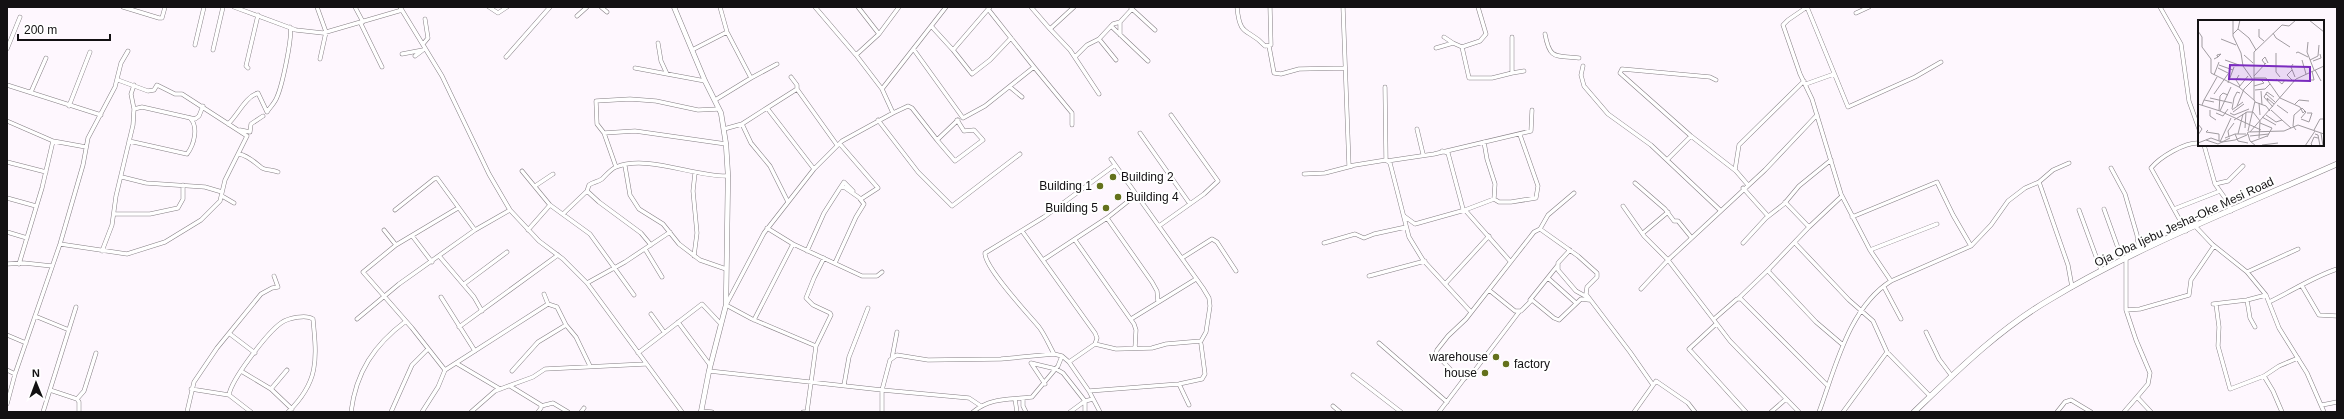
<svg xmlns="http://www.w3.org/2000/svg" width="2344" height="419" font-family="Arial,sans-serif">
<rect width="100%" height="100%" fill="#fef7fe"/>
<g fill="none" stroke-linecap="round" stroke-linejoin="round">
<defs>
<path id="minor" d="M123 7 159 18H162L165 7
M234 7 296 30 323 33 402 10
M317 7 326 32 320 59
M355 7 363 22
M400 7 442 76 489 174 510 210 539 241 563 259 587 283 682 412
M489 7 498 13 507 7
M601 7 607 12
M815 7 856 55
M858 7 879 34
M1031 7 1050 29 1074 7
M1237 7C1240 39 1248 27 1265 46L1271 45 1270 7
M1343 7 1349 166 1386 160 1390 163 1409 237 1423 260 1471 312
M1478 7 1486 34 1480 41 1462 47 1469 78H1492L1512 73
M1807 7 1788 20 1783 25 1800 74 1812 99 1841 194 1870 250 1891 281C1849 307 1835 369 1819 412
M1807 7 1848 107 1915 77 1941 62
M2160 7 2181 44 2189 101 2199 129
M1131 8 1155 30
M1856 13 1869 7
M577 16 587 7
M360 22 382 67
M1111 26 1148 61
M932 27 953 50 990 7
M1050 29 1070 50 1099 94
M1545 34C1550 61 1556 55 1579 58
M1120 35V22
M1444 37 1453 43
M1512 37V73L1524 71
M1099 39 1116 60
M658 43 661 61 667 74
M423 44 428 38 425 19
M195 45 204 7
M1269 46 1274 73 1281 74 1299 69 1345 68
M1436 48 1453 43 1462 47
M7 49 20 17
M213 50 223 7
M692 50 727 32
M914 50 963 118 985 106 1034 67 988 9
M953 50 972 74 990 60 1011 38
M402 54 423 50
M415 56 423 50
M506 57 550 7
M1075 57 1087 45 1099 39 1113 24 1120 22 1132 9
M1583 66 1581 75 1584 86 1608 114 1651 145 1720 210
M1034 67 1072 113V125
M248 68 246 66 258 15
M635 68 705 81
M791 77 797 85V89
M751 78 777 64
M1716 80 1710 77 1622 69 1620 73 1691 136 1736 171 1748 185
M1806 84 1834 74
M7 85 101 115
M1010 87 1022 97
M1385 87 1386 160
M882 89 856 55 879 34 899 7
M31 92 46 58
M715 100 751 78 727 32 720 7
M69 106 90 52
M767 108 797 89 837 145
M134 109 142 107 195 119 199 116 203 106
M893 113 908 106 912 108 937 140 958 120
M878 120 918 172 952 206 1020 154
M7 121 53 141 86 147
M228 124C238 115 245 97 258 93L267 112C270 107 275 103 277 97 282 86 293 36 290 27
M742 124 751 143 770 166 788 202
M724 129 742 124 767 108 814 169
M1417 129 1423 154
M240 130 250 132 251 124 263 116
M604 133 635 131 726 144
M1140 133 1190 204
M937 140 955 161 983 140 974 130 964 131 957 120
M129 141 187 154C194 145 199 127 190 118
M1484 142 1487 159 1495 184 1494 199 1499 202H1511
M2204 145 2215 184 2225 198 2231 211
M1442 151 1448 153 1463 209
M239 154C249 156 254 162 262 168 266 170 273 170 278 172
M1667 160 1691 136
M1387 161 1434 154 1531 131 1532 110
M7 162 46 172
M2069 163 2053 170 2039 182 2068 265 2072 287
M625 166 630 195 639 209 663 224 679 244 700 260 726 269
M616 167 604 133 597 124 596 101 630 99 656 101 698 110 719 109
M2111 168 2125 194 2137 235 2139 251
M1735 170 1739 145 1804 81
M522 171 550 205 590 234 634 295
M1304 174 1325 173 1352 166
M122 177 146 183 205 187 222 192
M1635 183 1665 209 1674 221H1678L1691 237
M2215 184 2228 181 2243 166
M535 186 553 174
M840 188 844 182 853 191
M1743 188 1768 216
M587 191 599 202 641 233 651 245
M222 196 234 203
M1842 196 1809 227 1769 269V272L1816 322 1843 345
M7 198 36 206
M1511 202 1536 198 1538 186 1520 135
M1785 202 1809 227
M1623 206 1644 236 1668 260 1641 289
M2104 209 2122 259
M2174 209 2220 191
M395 210 434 179 437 178 475 230
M1465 210 1494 199
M2079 210 2101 270
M115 214H150L178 208 183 199V185
M563 214 587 191 589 185C593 182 598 182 602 179 606 175 611 169 616 167 647 154 694 177 728 176
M1404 216 1415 224 1465 210 1510 261
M1852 217 1937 182 1953 215 1971 246
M1107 218 1152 282 1157 291 1158 302
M1159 226 1204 194 1218 181 1171 115
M2195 226 2212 244 2247 272 2298 249
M767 228 793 244 862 276H877L882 272
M1540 229 1548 215 1574 193
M384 230 396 245
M528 230 550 205
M1022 231 1095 333 1097 338 1095 344
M2186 231 2151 168C2160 157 2185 142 2199 143
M7 232 27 238
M1643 233 1668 212
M413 237 432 262
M1075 240 1134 324 1136 330 1135 348
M1324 243 1355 234 1364 238 1374 234 1406 227
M1743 243 1766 218 1784 204 1799 186 1831 160
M1795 243 1849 300 1873 321 1887 352 1930 396
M60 244 127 254 165 242 201 220 220 201 225 180 247 136 182 94H175L157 85 154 90 148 91 118 80
M645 249 662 277
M1570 250 1558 263V270L1576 291 1587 297
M1870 250 1937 224
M102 251 112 225 116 196 133 125 134 109 131 94 134 85
M807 251 824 213 840 188 844 187 861 199 878 188 840 144
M694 256 697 233 693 191 695 173
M440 257 474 297 482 311
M2126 257V310L2136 340 2150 373 2148 384 2137 397 2151 412
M1182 258 1212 239 1217 242 1236 271
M1043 260 1107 218 1136 195
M835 263 856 217 864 204 860 199
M7 264 24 263 52 266
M19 264 42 188 53 141
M2247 272 2266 295 2279 328 2307 373 2324 412
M1369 276 1425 261
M1548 278 1576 303
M1891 281 1971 246 1991 225 2008 201 2025 188 2039 182
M587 283 625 262 670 232
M1446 283 1489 236
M464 284 507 252
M2302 286 2319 315 2337 316
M1884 287 1901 319
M1489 290 1515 311H1521L1532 300 1554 318 1559 320 1581 299 1589 300
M544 294 548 304 557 307 566 325 576 337 590 366
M441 297 475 351
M1739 298 1769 269
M1530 300 1558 265
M2247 300 2250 318 2255 327
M2269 302C2292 291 2313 277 2337 269
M2213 304 2247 300 2266 295
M2216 304 2219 327 2218 346 2230 389 2264 376 2279 366 2298 358
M2126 310 2140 309 2189 295 2191 280 2214 246
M651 314 664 332
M35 316 69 330
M357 319 399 284 475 230 510 210
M1131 319 1196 279
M1714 319 1737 299H1741L1828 386
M754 320 793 244
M678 322 710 365
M1716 324 1689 349 1746 412
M459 327 558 255
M1926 332 1939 359 1951 375
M230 334 255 353
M7 335 26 343
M1379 343 1447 402
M816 346 831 315 830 313 813 305 806 298 814 278 824 258
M638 353 702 304 720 323
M1054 354C1049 345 1045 335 1039 327 1028 314 984 267 985 253L1044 217 1115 165
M892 358 897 332
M1069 362 1095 344 1116 349 1152 348 1166 344 1201 341 1206 332 1210 306 1209 298 1203 288 1111 159
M456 363 500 389
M1031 363 1056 369 1063 373 1085 401 1093 399
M1031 363 1045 384
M7 370 15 374
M445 370 412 328 363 272 396 245 458 208
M241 371 271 389 292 409
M512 371 538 342 566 325
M709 371 882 390 890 360 897 355 928 360 1001 359 1054 354 1062 356 1069 362 1089 391 1100 412
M1353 375 1401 412
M2264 376 2273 391 2282 412
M1464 379 1451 370 1436 354 1437 350 1448 336 1466 319 1534 232 1540 229 1578 256 1597 273V277L1587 287 1586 294 1630 352 1653 385
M1179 384 1189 405
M844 385 849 357 868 308
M510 386 541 405V408L538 412
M191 389 229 395 251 412
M271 389 287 370
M50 390 77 399 79 402V412
M1089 391 1179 384 1202 379 1205 374 1201 344
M229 395C231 380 267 333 281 323 288 318 306 314 313 319 317 360 319 382 288 412
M1023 398V406L1026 412
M77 399 84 391 96 353
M1015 399 1017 412
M7 404 15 374 60 244 83 165 88 138 115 87 121 63 128 51
M2322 405 2337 402
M541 406 553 403 568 412
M1333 406 1340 412
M701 411 712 412
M43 412 76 307
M187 412 194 382 217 348 261 294 272 288 278 287 274 276
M351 412C356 372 374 345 406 321
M391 412 412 365 428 349
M422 412 438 387 445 370 548 304
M471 412 495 391 533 377 545 369 645 364
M581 412 584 408
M803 412H807L816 346 752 319 726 305 764 233 814 169 842 141 893 113 882 89 946 7
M882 412V390L969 398 981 406
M973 412C991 397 1010 400 1032 397L1058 366 1062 356
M1070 412 1085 401V412
M1439 412 1464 379 1475 370 1519 312
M1634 412 1656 381 1688 403 1695 412
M1771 412 1786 399
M1799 412 1730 341 1668 260 1765 170 1817 115
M1843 412 1887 352
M2057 412 2065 402 2071 400 2091 412
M2124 412 2137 397"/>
<path id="tertiary" d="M674 7 705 81 721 113 726 144 728 176 726 305 709 371 701 412"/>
<path id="secondary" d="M1914 412C1957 371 1998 330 2049 300 2140 245 2240 207 2337 164"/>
</defs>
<use href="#minor" stroke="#857f84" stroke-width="4.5"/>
<use href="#tertiary" stroke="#857f84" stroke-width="5.5"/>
<use href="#secondary" stroke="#857f84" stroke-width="6"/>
<use href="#minor" stroke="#fff" stroke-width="3.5"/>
<use href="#tertiary" stroke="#fff" stroke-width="4.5"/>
<use href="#secondary" stroke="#fff" stroke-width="5"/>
</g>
<g fill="#64711c" stroke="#fff" stroke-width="1.5">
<circle cx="1113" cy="177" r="4"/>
<circle cx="1100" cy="186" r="4"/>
<circle cx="1118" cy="197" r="4"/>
<circle cx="1106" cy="208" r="4"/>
<circle cx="1496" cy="357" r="4"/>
<circle cx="1506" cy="364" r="4"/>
<circle cx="1485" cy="373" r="4"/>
</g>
<g text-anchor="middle" stroke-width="4" stroke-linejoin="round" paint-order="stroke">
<g font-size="12" fill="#131113" stroke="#fff" text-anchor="end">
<text x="1121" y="181" text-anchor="start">Building 2</text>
<text x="1092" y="190">Building 1</text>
<text x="1126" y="201" text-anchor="start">Building 4</text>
<text x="1098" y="212">Building 5</text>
<text x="1488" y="361">warehouse</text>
<text x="1514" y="368" text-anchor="start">factory</text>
<text x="1477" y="377">house</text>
</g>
<g font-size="12" fill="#131113" stroke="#fff">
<text transform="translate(2184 222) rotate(-25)" y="4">Oja Oba Ijebu Jesha-Oke Mesi Road</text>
</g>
</g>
<g transform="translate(2198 20)">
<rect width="126" height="126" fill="#fef7fe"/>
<path fill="none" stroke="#a09ba0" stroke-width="1" d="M35 0V16L43 33 45 46 55 60M111 0 126 12M40 9 51 18 58 30M61 9V17L66 21M0 11 4 17V27L13 39V53L41 67 57 81 50 111M75 13 78 18 92 27M35 14 40 9 42 0M23 19 38 25M110 22 109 32 116 50M78 33V52L82 57M98 33 100 32 110 37M46 35 55 43M16 39 20 37 19 36V35L23 34 20 37M27 40 41 45M104 40 108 54M112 40 120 36 121 25M115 41 123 38 122 34M67 44 64 40 67 37 70 43M95 44 93 47 97 57M21 45 35 50M20 48 32 54M94 50 89 55 96 62M117 50 123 61M16 55 21 42M41 55 38 60 42 66M56 56 68 43M56 58H68L82 78M78 59 84 64 87 60M111 60H116L114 51M30 63 36 47M56 66 66 63 62 59M41 67 50 56M57 70 67 69 72 64M63 71 64 85M16 74 30 54M68 74 77 82M12 78 34 83M82 78 102 87 105 93 107 91M6 80 19 57M56 80V32L84 5 91 6 98 0M70 81 69 78 76 84M57 82 68 86 72 91M61 83 62 95M0 84 22 91 63 110M97 84 101 80 111 81M4 85 6 80 16 82M79 85 90 93M39 86 46 69 55 60M75 87 66 77 69 72 76 77M34 89 36 78 39 72 42 73M12 90V96L18 100M34 90 45 82M73 90 84 100M21 91 22 76 25 73 30 75M22 91 33 67M35 92 46 84M18 93 25 96 30 89M32 93 36 95 51 89M68 95 78 102 84 100 93 108M64 97 78 105M103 99 111 102 114 93H109M36 100 49 92H55L62 101 61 118M62 103 74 108 69 117M47 108 48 92M10 110 8 112 21 114V121M98 110 95 106 96 95 104 88 108 92 103 98M116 110 122 99H126M50 112 86 111 100 105 126 114M52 112 98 59 126 46M123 113 125 126M37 114 40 121 50 123M40 114 45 94M50 114 52 121 58 126M117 114 120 115 122 126M0 115 4 109 0 104M52 116 71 114M31 117 30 111 36 103M27 118 37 114H48M8 120 20 124 32 118M22 122 33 98M53 122 69 116M0 123 13 118 24 122 37 120 49 115 50 112M64 125 80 123M107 126 117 111M115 126 113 124 116 117 120 118"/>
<path fill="#7b2cbf" fill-opacity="0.15" stroke="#7b2cbf" stroke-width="2" d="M32 45 112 47V61L31 59Z"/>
<rect width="126" height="126" fill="none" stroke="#131113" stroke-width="2"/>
</g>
<rect width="2344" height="419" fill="none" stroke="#131113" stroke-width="16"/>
<g transform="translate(36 383) rotate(359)" stroke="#ffffff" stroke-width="3" paint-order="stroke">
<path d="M0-3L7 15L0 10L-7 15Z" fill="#131113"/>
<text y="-6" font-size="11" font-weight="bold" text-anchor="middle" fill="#131113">N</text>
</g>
<path d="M18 34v6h92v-6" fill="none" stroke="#131113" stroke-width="2"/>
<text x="24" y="34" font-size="12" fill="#131113" stroke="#ffffff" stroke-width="3" paint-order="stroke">200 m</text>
</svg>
